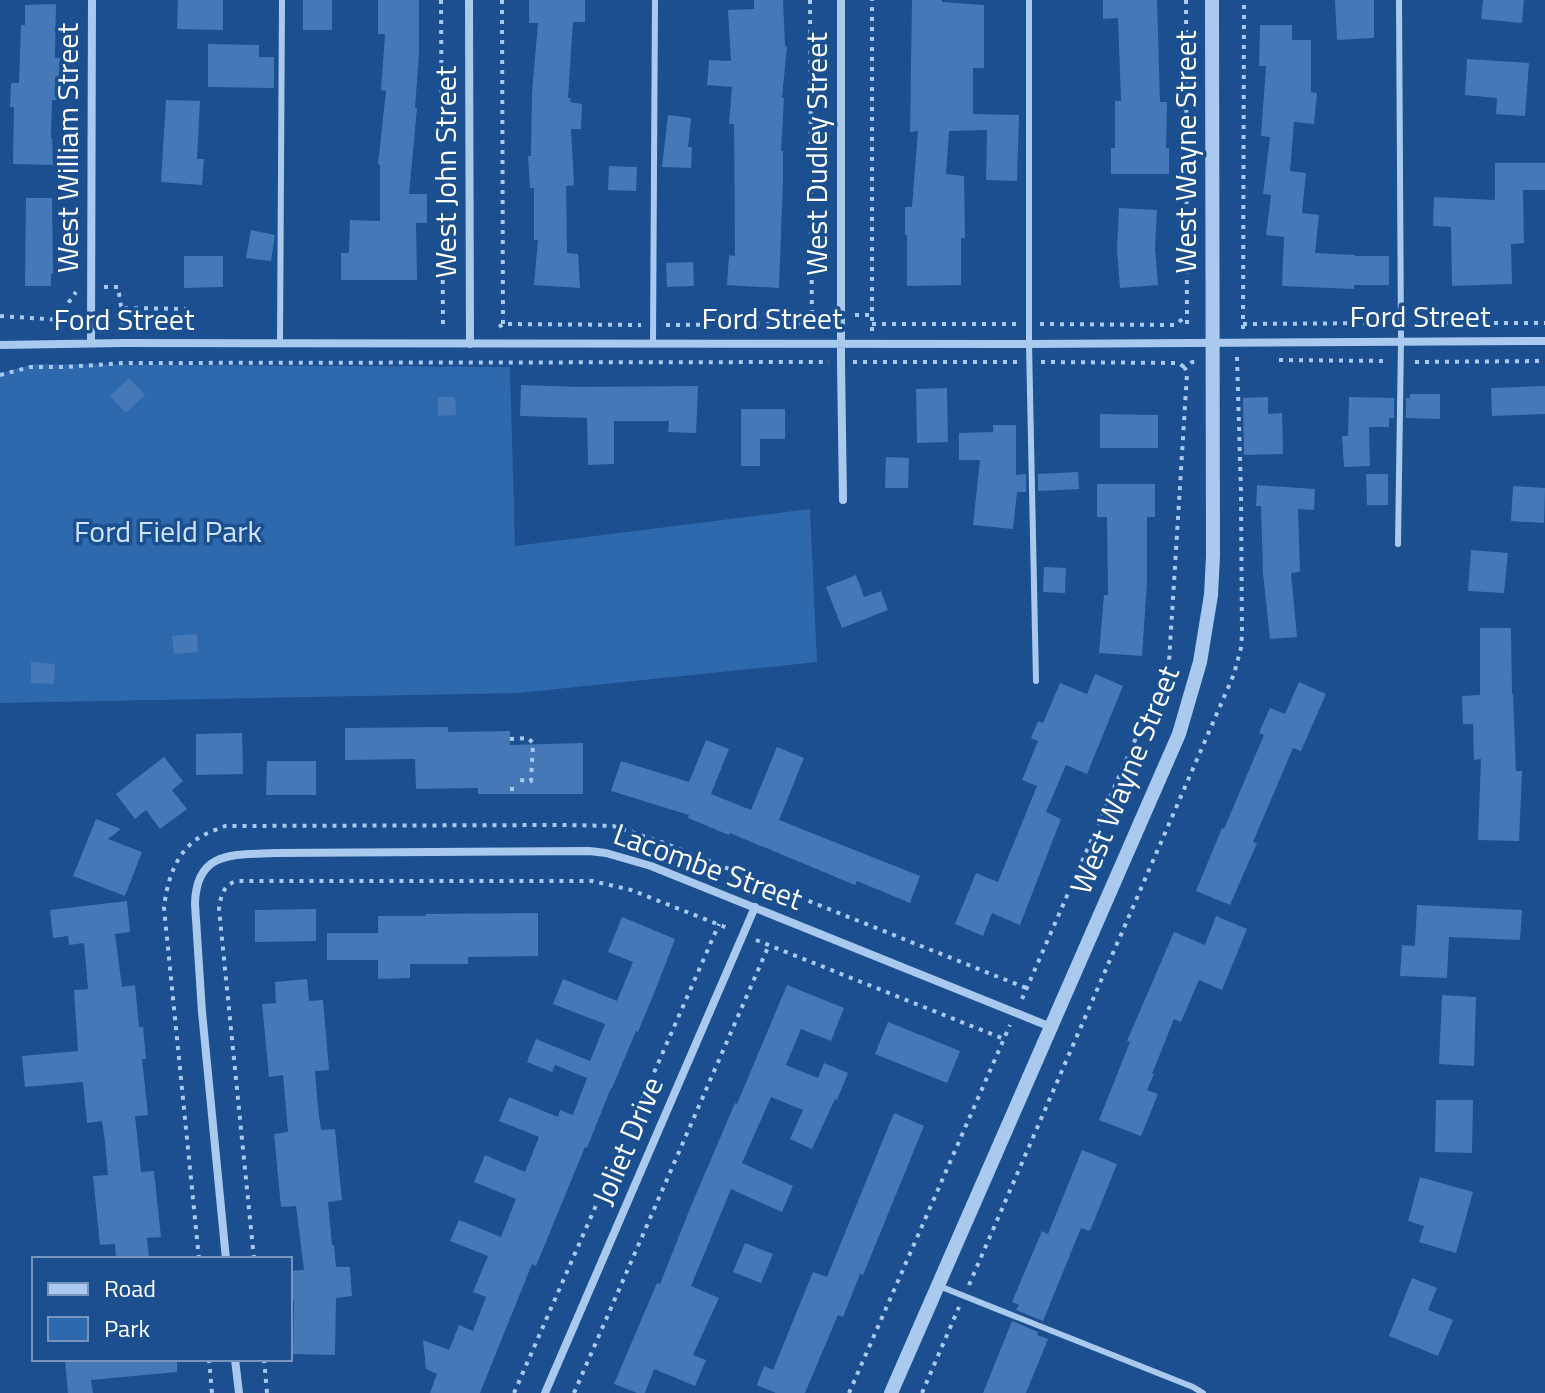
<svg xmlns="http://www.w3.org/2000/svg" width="1545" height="1393" font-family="'Titillium Web',sans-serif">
<rect width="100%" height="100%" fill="#1b4f8f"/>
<path fill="#2e69ad" d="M35 364 510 367 515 546 810 509 817 662 518 693 0 703V373Z"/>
<path fill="#4478b7" d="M178 0H223V30L177 29Z
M303 0H332V30H303Z
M378 0H419V53L415 108H417L409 194H427V223H416L417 280H341V253H349L350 220 380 221V165L378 164 386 91 381 90 385 34H378Z
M529 0H585V22H573L568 98H571L570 102 582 104 581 129H571L574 185 566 186 567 253 578 254 580 288 534 285 538 240H534V188H530L528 156H531L532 93 538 23H529Z
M754 0H783L785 46H787L782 98H784L781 151H783V180L779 288 727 285 729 255 735 256 734 124H729L732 87 707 85 709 60 731 61 728 10 754 9Z
M912 0H942V2L984 5V68H973V114L1019 115 1017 181 986 180 987 130 949 131 946 174 964 176 965 238H961V285L907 286V235H905V207H912L918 131 910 132Z
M1103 0H1157L1160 102H1167L1166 148H1169V174H1111V148H1115V101H1121L1118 18 1103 19Z
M1335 0H1374V38L1337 40Z
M1483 0H1524L1522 23 1481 19Z
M56 4 55 58H60L57 100H52L51 138H52L53 165 13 164 14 107H10L11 83H19L21 25H25V5Z
M1260 25H1292V40H1311V92L1317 93 1314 124 1294 122 1290 171 1306 173 1302 213 1319 215 1315 253 1355 255V256H1389V285H1354V289L1282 286 1284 237 1266 235 1271 195 1263 194 1270 137 1261 136 1266 66H1259Z
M208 44 259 45V57H274V88L208 87Z
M1467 59 1529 63 1525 116 1496 114 1497 98 1465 95Z
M166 100 200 101 197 159H204L202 185 161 182Z
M668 115 691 118 688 147H692L691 168 662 167Z
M1495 163H1545V190H1523L1524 243 1511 244 1512 284 1452 286 1451 227 1433 226 1434 197 1495 200Z
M609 166 637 167 636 191 608 190Z
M26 198H52L53 274H51V286H25Z
M1119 208 1157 210 1155 248 1158 285 1120 288 1117 250Z
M251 230 275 235 271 261 246 258Z
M184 256H223V287L184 288Z
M693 262 694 286 667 287 666 263Z
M129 378 145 395 126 413 110 396Z
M521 385 579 387 698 386 696 433 668 432 669 421H614V464L588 465 587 418 520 416Z
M1545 386V414L1492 416 1491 388Z
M947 388 948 442 917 443 916 389Z
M1410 394H1440V419L1406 418V398H1410Z
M438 397H455L456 415 438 416Z
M1268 397V414L1282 413 1283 454 1244 455 1243 398Z
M1349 397 1394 398V418H1389V427H1369L1370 466 1344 467 1342 436H1348Z
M741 409H785V439H760V466H741Z
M1100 414 1158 415V448H1100Z
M993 425H1016V475L1026 474V492H1017L1013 529 973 525 980 460H959V433L993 432Z
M886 457 909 458 908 488H885Z
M1078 472 1079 489 1038 491V474Z
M1366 474H1388V505H1367Z
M1097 484H1155V517H1147V582L1142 656 1099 653 1104 595H1108L1107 517H1097Z
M1257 485 1315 489 1314 510 1298 509 1300 572 1291 573 1297 637 1270 639 1263 573 1261 506H1256Z
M1513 486 1545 488 1544 523 1511 521Z
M1471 550 1508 553 1504 593 1468 591Z
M1044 567 1066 568 1065 593 1043 592Z
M856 575 864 597 881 591 888 610 842 628 826 587Z
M1480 628H1511L1512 694H1513L1516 771H1522L1519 841 1478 840 1481 759 1474 760 1473 724H1463L1462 696 1480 695Z
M197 634 198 652 174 654 172 636Z
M31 662 55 664 54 684 31 683Z
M1095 674 1123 686 1087 774 1066 765 1046 812 1061 819 1020 925 992 913 983 936 955 924 976 873 998 882 1037 786 1022 780 1038 741 1031 738 1038 721 1043 723 1060 683 1087 694Z
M1299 682 1326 694 1301 751 1293 748 1253 842 1257 843 1230 905 1196 891 1222 828 1224 829 1264 735 1259 733 1270 708 1285 714Z
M448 727V732L510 731V745L583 743V794H478V788L416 789 415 759 345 760V728Z
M242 733 243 774 196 775V734Z
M706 740 729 749 711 794 751 810 777 747 804 758 779 820 920 876 910 903 857 881 855 885 730 833 729 835 688 818 689 815 611 791 621 761 689 782Z
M164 757 183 781 172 790 187 809 160 829 146 810 135 819 116 794Z
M267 761H316V795H266Z
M96 819 121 829 108 839 142 852 125 896 73 876Z
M127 901 130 932 115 934 122 987 135 985 139 1027H143L146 1059H142L148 1115 135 1116 141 1172 154 1171 161 1237 147 1238 149 1259H116L115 1244 100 1245 93 1176 108 1175 105 1142 102 1121 87 1123 83 1082 25 1087 22 1056 78 1051 74 990 88 989 84 943 69 945 68 936 53 938 50 910Z
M1417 905 1522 910 1520 940 1449 937 1447 978 1400 976 1402 945 1415 946Z
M316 909V941L255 942V910Z
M538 913V956L468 957V964H410V978L378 979V960H327V933H378V916H426L425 914Z
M1216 916 1247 929 1222 990 1199 980 1181 1022 1174 1019 1152 1074H1154L1147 1090 1158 1094 1141 1136 1099 1120 1130 1042 1127 1041 1174 932 1205 945Z
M622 917 675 939 657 986 638 1032 636 1031 612 1088H611L587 1148 585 1147 536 1266 532 1264 480 1393H430L437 1374 426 1369 423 1340 449 1350 459 1325 473 1331 486 1297 473 1292 488 1256 450 1241 459 1220 501 1237 516 1199 474 1182 485 1155 525 1172 539 1137 499 1121 509 1097 558 1117 560 1110 573 1115 587 1078 555 1065 552 1072 527 1062 536 1039 590 1061 605 1024 553 1004 563 979 617 1001 633 962 608 952Z
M307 979 309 1001 323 1000 329 1070 315 1071 318 1108 321 1130 335 1129 339 1171 342 1200 328 1202 332 1245H334L336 1267H350L352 1296 336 1298 335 1355 293 1354 294 1301 291 1302 290 1271 304 1270 296 1206 281 1207 274 1134 288 1132 283 1075 269 1077 262 1004 276 1003 275 982Z
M787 985 844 1008 831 1041 801 1029 786 1065 818 1078 824 1063 848 1073 837 1100 835 1099 812 1149 790 1139 803 1110 771 1097 742 1163 793 1186 782 1212 731 1189 691 1286 719 1298 693 1355 706 1360 695 1386 654 1369 645 1393H637L614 1384 657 1283 660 1284 691 1206 735 1103 737 1104Z
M1442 995 1476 997 1474 1066 1439 1064Z
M888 1022 960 1051 947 1083 875 1054Z
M1436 1100H1473L1472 1153 1435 1152Z
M894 1113 924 1126 863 1275 860 1274 843 1317 838 1315 805 1393H776L757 1385 764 1366 773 1370 813 1272 827 1277Z
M1082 1150 1117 1164 1090 1231 1081 1228 1043 1321 1016 1310 1019 1305 1012 1302 1042 1231 1048 1234Z
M1420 1177 1473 1192 1456 1253 1419 1242 1424 1226 1408 1221Z
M745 1243 773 1254 761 1283 733 1272Z
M1412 1278 1437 1288 1428 1310 1453 1320 1438 1356 1389 1336Z
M1012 1321 1038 1332 1037 1335 1048 1339 1026 1393H983Z
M78 1359H177V1372L91 1380 93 1393H68L65 1360Z"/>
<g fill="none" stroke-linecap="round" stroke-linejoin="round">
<path stroke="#a9c9ee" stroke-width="4" stroke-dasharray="4 6" stroke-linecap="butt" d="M441 0 443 329
M502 0 503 324
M810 0 812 332
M1186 0 1187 329
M104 287H118L121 306 124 308 123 326H127
M124 308 189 309
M855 315H873
M0 316 61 320 69 302 76 292
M1414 323H1545
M872 324H1016
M1040 324 1174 325 1187 316
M1243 324 1389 323
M666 325 798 324 808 320 811 316H826
M499 327 503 324 641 325
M1243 329 1244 0
M872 331V0
M1279 360 1387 361
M853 362H1017
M1041 362 1179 363 1185 368
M1415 362 1545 361
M0 375 30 367H66L124 363 829 362
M510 739 528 738 533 743 531 781 519 780
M510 789H519
M756 940 1004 1039
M1022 999 1169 662 1187 374 1185 368 1192 362H1196
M199 1259 164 908C167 881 176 850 202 836 209 832 218 829 225 826L565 825 613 826 664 843 1026 988
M254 1259 219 909C221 895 223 886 236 881H592L631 890 730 929
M969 1285 1234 674 1241 648 1242 635 1241 493 1237 357
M209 1359 212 1393
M264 1359 267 1393
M514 1393 719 924
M574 1393 769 945
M849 1393 1010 1025
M922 1393 959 1307"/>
<path stroke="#a9c9ee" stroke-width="6" d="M1029 0V344L1036 681
M280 343 282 0
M653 343 655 0
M1398 544 1401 341 1399 0
M939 1286 1193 1387 1203 1393"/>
<path stroke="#a9c9ee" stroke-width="8" d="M469 0 470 344
M841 0V362L843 500
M91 343 92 0
M0 345 124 343 1029 344 1545 341
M226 1259 202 1012 195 904C196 850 234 855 275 853L589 851 606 853 651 866 1051 1027
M235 1359 239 1393
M545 1393 755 907"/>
<path stroke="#a9c9ee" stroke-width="14" d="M891 1393 1179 734 1200 662 1211 595 1213 556 1212 0"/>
</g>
<g text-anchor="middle" stroke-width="7" stroke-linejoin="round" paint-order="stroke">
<g font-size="30" fill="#fff" stroke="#1b4f8f">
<text transform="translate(68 148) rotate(-90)" y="10">West William Street</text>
<text transform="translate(1186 152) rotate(-90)" y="10">West Wayne Street</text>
<text transform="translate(817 154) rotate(-90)" y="10">West Dudley Street</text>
<text transform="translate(446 172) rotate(-90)" y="10">West John Street</text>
<text x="1420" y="327">Ford Street</text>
<text x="772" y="329">Ford Street</text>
<text x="124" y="330">Ford Street</text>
<text transform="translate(1125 780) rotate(-68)" y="10">West Wayne Street</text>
<text transform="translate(708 867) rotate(20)" y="10">Lacombe Street</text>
<text transform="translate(628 1141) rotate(-67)" y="10">Joliet Drive</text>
</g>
<g font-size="30" fill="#cfe3fa" stroke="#1b4f8f">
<text x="168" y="542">Ford Field Park</text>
</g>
</g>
<rect x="32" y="1257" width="260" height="104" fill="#1b4f8f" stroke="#7695bc" stroke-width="2"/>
<rect x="48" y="1283" width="40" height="12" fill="#a9c9ee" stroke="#7695bc" stroke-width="2"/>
<text x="104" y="1297" font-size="24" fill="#ffffff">Road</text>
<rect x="48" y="1317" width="40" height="24" fill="#2e69ad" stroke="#7695bc" stroke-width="2"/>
<text x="104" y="1337" font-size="24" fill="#ffffff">Park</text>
</svg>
